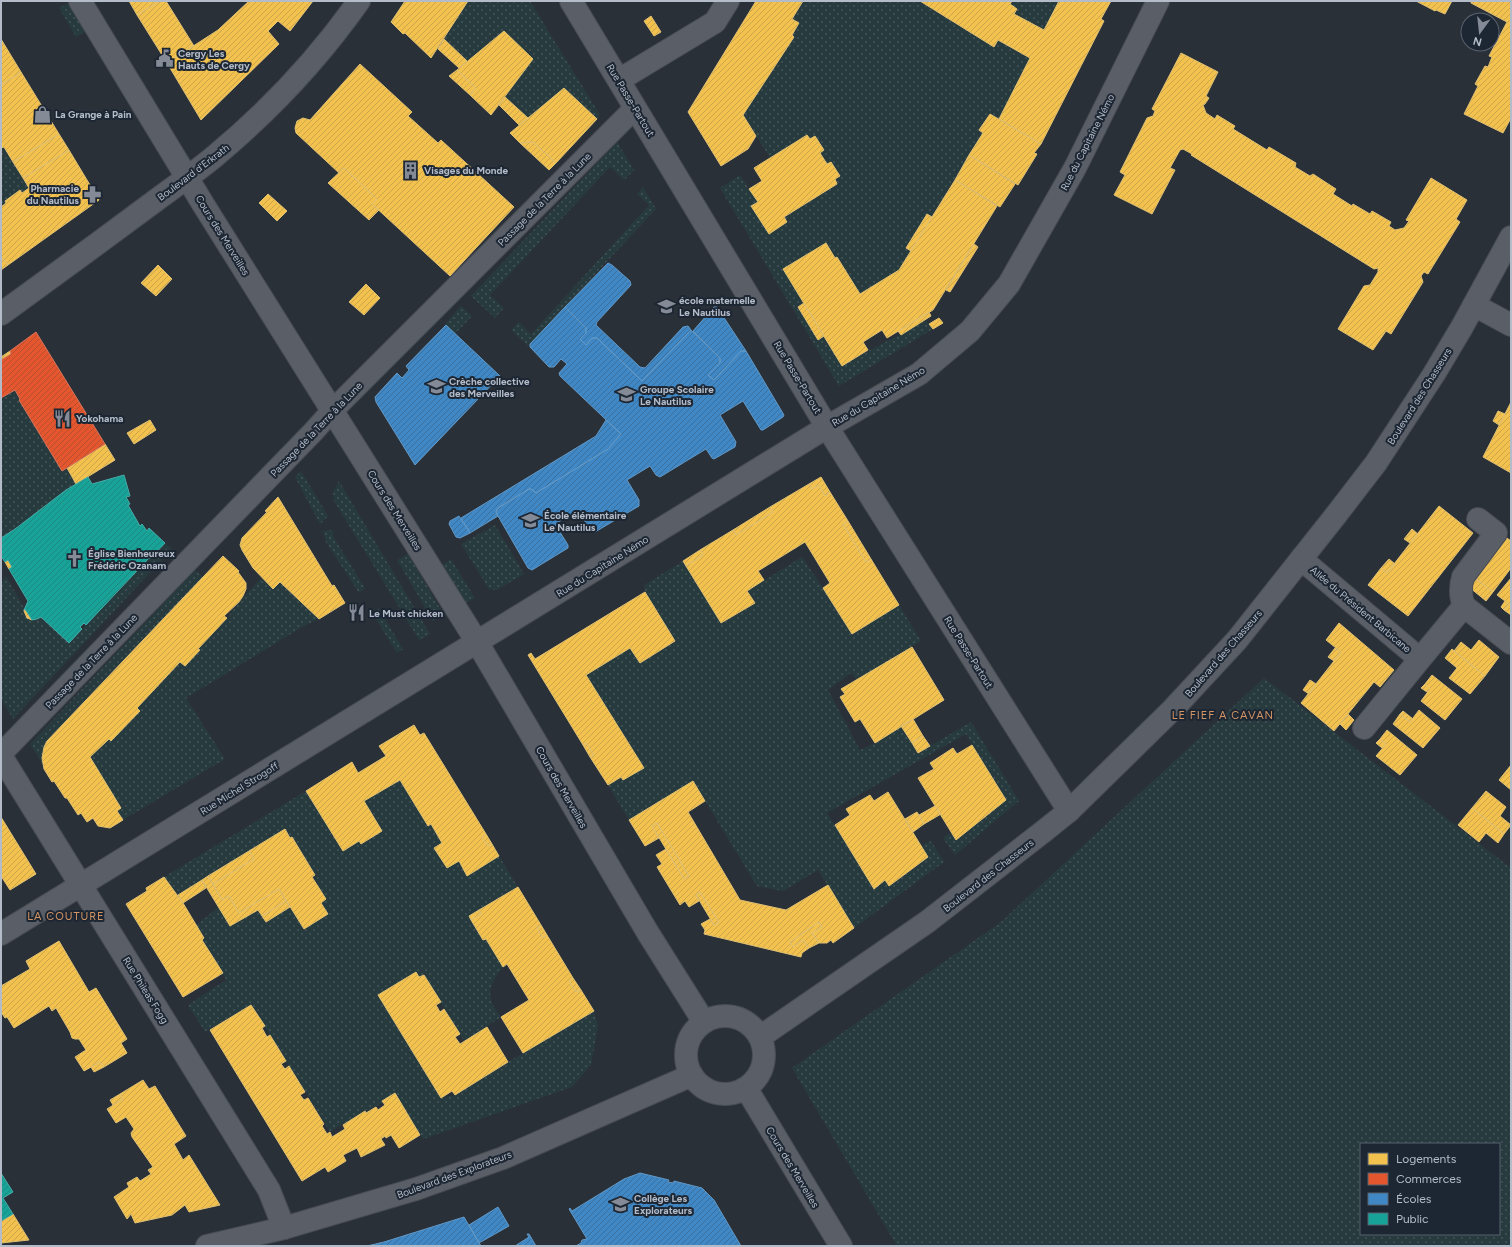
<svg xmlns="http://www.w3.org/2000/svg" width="1512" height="1247" font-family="Figtree,sans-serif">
<defs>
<pattern id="grass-dots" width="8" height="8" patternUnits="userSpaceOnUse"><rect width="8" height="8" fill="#273a3e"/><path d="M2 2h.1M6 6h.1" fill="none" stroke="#445559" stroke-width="1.8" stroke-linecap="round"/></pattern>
<pattern id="homes-hatch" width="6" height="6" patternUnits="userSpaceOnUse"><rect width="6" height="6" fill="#f2c14e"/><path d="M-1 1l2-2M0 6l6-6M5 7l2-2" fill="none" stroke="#cca64a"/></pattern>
<pattern id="shops-hatch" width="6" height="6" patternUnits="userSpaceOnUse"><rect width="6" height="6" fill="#e4572e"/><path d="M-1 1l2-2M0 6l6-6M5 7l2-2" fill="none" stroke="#b84f32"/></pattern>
<pattern id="schools-hatch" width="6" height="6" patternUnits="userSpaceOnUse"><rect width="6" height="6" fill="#3f88c5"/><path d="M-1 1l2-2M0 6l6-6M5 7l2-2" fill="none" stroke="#3c709c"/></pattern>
<pattern id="public-hatch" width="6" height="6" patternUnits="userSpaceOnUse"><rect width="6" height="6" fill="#17a398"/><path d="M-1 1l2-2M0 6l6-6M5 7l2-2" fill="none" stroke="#1f8881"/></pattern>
</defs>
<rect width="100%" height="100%" fill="#2a3038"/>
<path fill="url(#grass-dots)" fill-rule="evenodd" d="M468 1H530L600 115 597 119 564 88 528 118 505 97 533 59 504 31 467 61 444 39Z
M803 1H920L994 47 998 40 1030 58 999 119 989 114 979 130 983 133 899 270 860 294 838 258H835L826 243 784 269 842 366C869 349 898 337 926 320L933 329 839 386 720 188 740 175 758 202 752 206 787 222 784 217 837 184 820 153 824 150 815 136 810 139 807 135 770 158 743 115 799 23 792 19Z
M1012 1H1059L1044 30 1014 14 1017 9 1010 4Z
M70 2 86 31 76 37 59 8Z
M1 142 29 188 22 193 20 190 5 201 6 203 1 207Z
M617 142 634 170 624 180 610 167 490 295 504 308 495 318 471 296Z
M643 187 656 209 528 346 511 330 519 322 531 334 649 205 637 194Z
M461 306 472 316 455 334 446 325V323Z
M15 390 76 484 1 538V398Z
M301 471 328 516 320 524 295 477Z
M339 481 430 634 419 640 334 501 333 492Z
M495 525 524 574 497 590 489 589 461 544Z
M333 530V536L365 588 359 593 326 542 323 531Z
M165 543 172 549 13 719 1 699V583L6 576 30 618 35 620 41 617 69 643 149 558H150Z
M408 554 444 615 433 621 397 560Z
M802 557 823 588 852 634 899 605 921 641 857 680 851 673 828 690 860 750 875 743 901 726 918 753 971 722 1019 801 955 855 943 838 951 832 1005 800 966 734 827 813 874 888 885 880 890 886 928 857 921 846 931 841 944 862 854 928 818 870 783 891 757 886 693 781 629 820 608 785 621 777 623 780 643 768 586 675 630 648 640 663 675 642 645 592 644 585 683 561 722 623 755 603 747 591Z
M451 559 475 598 465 603 442 565Z
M195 570 203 577 47 741C42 750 41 756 44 766L30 744Z
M261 578 273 589 280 582 319 619 302 627 186 698 225 759 123 820 117 811 121 808 90 757 180 662 198 649 227 618 239 602Z
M379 609 403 649 397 653 372 613Z
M1264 678 1511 868V1246H897L792 1068 1001 922ZM1361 1144H1499V1234H1361Z
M400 780 428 826 431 824 442 843 434 848 446 868 459 861 468 875 499 856 518 887 469 916 483 940 486 939 503 967C488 985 485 998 501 1017L464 1041 424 975 378 995 441 1098 455 1095 508 1062 594 1011 598 1026 591 1065 572 1087 423 1139 395 1093 376 1107 365 1111 330 1132 251 1005 205 1032 188 1005 226 980 202 940 196 925 219 907 230 926 258 910 290 907 304 929 328 914 321 903 326 899 286 830 178 895 174 889H172L164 877 306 791 343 851 359 841 362 844 382 831 364 801Z"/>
<path fill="url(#homes-hatch)" stroke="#dfc073" d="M129 1H160L137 15Z
M160 1H166L194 46 167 63 137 15Z
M249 1H313L290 31 278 21 268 31 279 44 201 120 167 63 218 30Z
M405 1H468L431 58 405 33 403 34 391 22Z
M756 1H803L792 19 799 23 792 35 794 37 743 115 756 136 748 149 721 166 688 112Z
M920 1H1012L1010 4 1017 9 1014 14 1044 30 1059 1H1111L1101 19 1104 21 1041 144 999 119 1030 58 998 40 994 47Z
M1416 1H1452L1445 14 1436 10 1435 11Z
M1471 1H1511V118L1503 133 1464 114 1478 86 1475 84 1485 66 1488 67 1492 57 1489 56 1507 22 1471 3Z
M651 16 661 32 654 36 644 21Z
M504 31 533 59 491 115 470 95 476 88 457 70Z
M1 39 21 72 1 85Z
M444 39 467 61 459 68 438 49Z
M1181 53 1218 72 1206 96 1209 98 1205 104 1203 105 1206 113 1215 119 1217 115 1235 126 1233 129 1267 150 1269 147 1296 163 1295 167 1310 176 1313 174 1336 189 1333 194 1352 206 1353 204 1370 214 1372 211 1391 222 1389 226 1395 230 1404 228 1409 221 1406 220 1431 178 1467 200 1456 219 1460 222 1428 274 1424 272 1421 276 1423 282 1391 334 1386 331 1373 350 1338 329 1364 286 1370 285 1378 272V268L1374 269 1191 155 1192 154 1183 149 1180 150 1170 168 1175 170 1152 214 1114 195 1125 175 1120 172 1147 118 1153 116 1155 111 1152 109Z
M360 64 412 112 408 116 438 143 441 140 514 207 450 276 372 204 377 199 344 168 339 173 296 133 295 128 297 121 303 118 310 120Z
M457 70 476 88 470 95 449 76Z
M21 72 59 134 13 162 4 147 1 148V85Z
M564 88 597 119 556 163 533 142 520 143 510 133Z
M505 97 528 118 519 125 499 105Z
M990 114 1041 144 1034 153 1037 154 1018 185 969 155 983 133 979 130Z
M59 134 69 150 23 178 13 162Z
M807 135 810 139 815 136 824 150 820 153 827 164 831 162 840 176 835 179 837 184 784 217 787 222 769 234 751 206 758 202 749 189 762 181 754 168Z
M533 142 556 163 549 170 520 143Z
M69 150 99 200 8 265 1 256V207L6 203 5 201 20 190 22 193 29 188 23 178Z
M969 155 1015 184 1000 207 955 180Z
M344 168 377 199 372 204 379 210 369 220 328 183Z
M955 180 997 206 933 310 887 338 882 330 863 342 868 350 842 366 783 269 826 243 835 258 837 257 860 294 899 270Z
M268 194 287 211 277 221 259 203Z
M927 214 932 217 911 251 906 248Z
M974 244 978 247 950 292 946 290Z
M1 256 8 265 1 270Z
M158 265 172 279 156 296 141 283Z
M366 284 380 298 364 315 349 302Z
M804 303 824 336 818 340 798 307Z
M929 312 931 316 901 335 898 331Z
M939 318 943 323 933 329 929 324Z
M10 351 11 354 1 360V357Z
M1511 402V473L1483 457Z
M1498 411 1505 414 1499 425 1493 421Z
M150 420 156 430 134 444 127 433Z
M105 444 115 460 76 484 67 468Z
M821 477 830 492 825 496 819 485 812 489 809 484Z
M809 484 812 489 819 485 825 496 830 492 848 521 843 524 866 562 871 559 899 605 852 634 823 588 830 583 805 542 758 571 764 580 747 591 755 603 721 623 686 566 703 555 700 550 733 530 736 535 773 512 770 507Z
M278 497 332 586 334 585 345 603 319 619 280 582 273 589 253 568 242 550 240 545 242 538 267 512 265 511Z
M1439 506 1473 533 1408 616 1368 585 1381 568 1387 573Z
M770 507 773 512 736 535 733 530Z
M848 521 871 559 866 562 843 524Z
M1412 529 1418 534 1410 543 1404 539Z
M1507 538 1511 541V568L1493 592 1476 579Z
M700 550 703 555 686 566 683 561Z
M223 556 239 571 238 572 246 583V589L243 596 239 602 224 616 227 618 198 649 200 650 185 666 180 662 137 708 140 711 111 741 109 739 90 757 121 808 117 811 123 820 110 828 98 826 93 818 87 822 81 813 78 815 67 798H65L54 781 52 782 44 769 42 758 44 747 47 741Z
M1389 559 1395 564 1387 573 1381 568Z
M8 560 12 567 9 569 5 562Z
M1511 578V615L1504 610 1509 604 1497 595Z
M1476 579 1493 592 1486 601 1469 587Z
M645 592 675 641 640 663 630 648 586 675 644 768 623 780 621 777 608 785 590 757 594 755 586 743 583 745 528 655 531 653 535 659Z
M1505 601 1509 604 1504 610 1501 607Z
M25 609 32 618V620L27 618 24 611V610Z
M1339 623 1394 670 1380 687 1374 682 1334 731 1301 703 1341 652 1326 640Z
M1479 640 1499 657 1485 676 1454 651 1461 642 1471 650Z
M912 647 944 700 875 743 860 719 855 722 840 697 845 694 841 689Z
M1335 648 1341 652 1334 661 1328 657Z
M1452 649 1485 676 1470 694 1449 678 1457 668 1445 658Z
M1432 675 1462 699 1445 720 1421 701 1430 689 1425 684Z
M1310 680 1316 684 1309 694 1303 690Z
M1425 684 1430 689 1427 692 1421 688Z
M1419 710 1440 728 1423 748 1393 724 1400 714 1410 722Z
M1403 711 1413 719 1410 722 1400 714Z
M1348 714 1354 720 1346 730 1340 724Z
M913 719 923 736 912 743 901 726Z
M414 725 420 735 424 733 486 834 482 837 488 846 492 844 499 856 467 876 459 861 447 868 434 848 442 843 431 824 428 826 400 780 364 801 382 831 361 844 359 841 343 851 306 791 352 762 358 773 386 756 379 746Z
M1387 730 1417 755 1400 775 1376 756 1386 744 1380 739Z
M923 736 930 746 918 753 912 743Z
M1380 739 1386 744 1382 748 1376 743Z
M586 743 594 755 590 757 583 745Z
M972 745 1006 800 956 840 918 778 934 769 930 763 953 748 957 754Z
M1511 765V790L1499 780Z
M693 781 705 801 688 812 740 900 786 910 828 885 854 928 833 943 831 940 827 943H819L812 933 822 927 819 922 790 942 793 947 803 940 809 948 802 953 801 957 704 934 705 930 701 924 710 919 714 925 719 922 700 892 696 895 699 901 689 907 685 901 680 905 657 867 662 864 656 855 666 849 684 879 689 876 657 823 652 826 659 838 645 846 629 820Z
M1486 791 1506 807 1500 816 1511 825 1504 834 1472 808Z
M888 792 928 857 889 886 885 880 874 889 835 825 850 815 846 809 870 795 874 801Z
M935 806 941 814 924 824 919 815Z
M1472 808 1504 834 1498 843 1486 833 1479 842 1458 825Z
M917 812 924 824 913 832 905 819Z
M1 817 36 874 10 890 1 876Z
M657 823 689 876 684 879 652 826Z
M285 829 290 838 292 837 315 875 312 877 326 899 321 903 328 914 304 929 279 889 239 913 229 896 222 900 213 884 254 859 249 851Z
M486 834 492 844 488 846 482 837Z
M249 851 254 859 213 884 208 876Z
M208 876 222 900 229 896 239 913 279 889 286 901 262 916 258 910 230 926 202 880Z
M164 877 183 903 204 938 202 940 223 973 183 997 126 904 147 891 146 888Z
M202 880 206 888 183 903 178 895Z
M518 887 541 925 537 928 543 938 547 935 573 978 569 981 576 992 581 990 594 1011 523 1053 501 1017 529 1000 507 964 503 967 486 939 483 940 471 920 481 914 479 910Z
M700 892 719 922 714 925 696 895Z
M286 901 290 907 266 922 262 916Z
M479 910 481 914 471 920 469 916Z
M819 922 822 927 812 933 819 943 809 948 803 940 793 947 790 942Z
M541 925 547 935 543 938 537 928Z
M59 941 89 992 96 988 127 1039 121 1043 127 1053 104 1067 100 1062 84 1071 75 1057 86 1050 79 1039H75L72 1038 70 1032 56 1008 52 1011 49 1006 14 1028 7 1017 5 1018 1 1012V986L30 969 26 961Z
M416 972 419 977 424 975 441 1002 436 1005 440 1012 444 1009 460 1034 455 1037 460 1044 487 1027 508 1062 455 1095 452 1091 441 1098 378 995Z
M573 978 581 990 576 992 569 981Z
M251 1005 265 1026 262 1028 267 1037 270 1035 286 1061 281 1064 285 1069 289 1066 305 1092 300 1095 304 1100 308 1098 324 1124 322 1126 327 1134 330 1132 332 1137 345 1129 343 1125 365 1111 366 1113 376 1107 378 1110 385 1105 382 1101 395 1093 420 1135 399 1148 391 1135 386 1138 385 1136 381 1139 385 1145 361 1157 357 1148 343 1155 346 1161 328 1172 325 1167 302 1181 210 1030Z
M100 1062 104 1067 94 1072 91 1067Z
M143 1080 149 1089 155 1086 186 1136 174 1144 183 1160 189 1155 220 1205 189 1212 185 1205 172 1215 135 1223 131 1214 127 1219 114 1197 129 1187 127 1183 137 1177 140 1181 151 1174 148 1170 153 1167 132 1137 131 1133 134 1129 126 1117 116 1123 107 1109 123 1099 120 1094Z
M120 1094 123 1099 113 1105 110 1100Z
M13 1214 29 1240 1 1243V1221Z"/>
<path fill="url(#shops-hatch)" stroke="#d6755c" d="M36 332 105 444 62 471 19 400 20 399 15 390 1 398V360L11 354 10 351Z"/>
<path fill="url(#schools-hatch)" stroke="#6298c6" d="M608 263 612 265 630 281 631 285 597 322 596 325 640 367 645 368 683 327 688 326 691 330 642 381 597 338H592L586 345 580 339 586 333V328L565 307Z
M565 307 586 328V333L580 339 586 345 592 338H597L642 381 691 330 720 358V363L708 375 714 380 741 351H746L784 415 783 417 763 430H761L743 401 720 415 736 442 735 447 714 459 712 458 706 449 660 477 656 475 650 466 627 480 639 500V506L595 532 591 531 578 510 555 524 568 545V548L532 570 528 568 498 516 496 512 497 509 529 489H531L536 493 608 449 621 434 560 376 559 373 567 364 561 359 554 367H549L530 347V344Z
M714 307H717L746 351H741L714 380 708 375 720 363V358L693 331Z
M446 325 500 376 415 465 376 402 375 397 397 373 402 378 409 370 406 366Z
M606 420 621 434 608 449 536 493 531 489H529L499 507 496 512 498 516 470 533 461 518 596 436Z
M459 516 470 533 460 538 456 537 449 524 450 521Z
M640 1173 669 1180 668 1182 673 1183 674 1181 702 1188 714 1200 741 1246H576L581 1243 582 1240 587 1239 569 1209 570 1208 572 1211 624 1179Z
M498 1207 509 1226 479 1243 469 1225Z
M464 1217 481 1246H367L384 1242Z
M527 1234H529L536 1246H515L529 1237Z"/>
<path fill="url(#public-hatch)" stroke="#46aaa7" d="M124 475 130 496 126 497 130 504 128 505 140 526 142 524 147 531 149 528 165 543 150 559 149 558 86 625 84 623 80 627 82 629 69 643 41 617 37 619 32 620 25 609 24 610 28 601 9 569 12 567 8 560 5 562 1 556V538L15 529 66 490 88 477 92 484Z
M1 1173 13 1192 3 1198 13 1214 1 1221Z"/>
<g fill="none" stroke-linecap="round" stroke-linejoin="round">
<defs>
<path id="pedestrian" d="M1 754 313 432 332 411 635 108"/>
<path id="minor" d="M80 1 203 204 477 642 648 933 704 1022
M571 1 827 427 1069 811
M619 80 715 22 728 1
M1474 305 1511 325
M1301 559 1420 659 1464 606 1511 643
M1464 606C1460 596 1460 587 1463 577L1496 533 1478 519
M1364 728 1420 659
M1 756 269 1190 284 1228
M1 934 827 427 919 374 970 331 1009 284 1075 168 1158 1"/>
<path id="tertiary" d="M1 314C52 277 104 239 155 201 175 186 196 172 215 156 269 111 318 59 359 1
M686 1055a39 39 0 1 1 78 0a39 39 0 1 1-78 0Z
M760 1037 927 922 1044 831 1069 811 1173 709 1237 640 1336 515 1376 463 1434 374 1462 327 1511 237
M746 1088 841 1246
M207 1246 284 1228 416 1189 503 1158 692 1075"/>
</defs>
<use href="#pedestrian" stroke="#484c53" stroke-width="23"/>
<use href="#minor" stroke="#484c53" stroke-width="24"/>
<use href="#tertiary" stroke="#484c53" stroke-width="24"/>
<use href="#pedestrian" stroke="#5a5e66" stroke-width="21"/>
<use href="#minor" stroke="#5a5e66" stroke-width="22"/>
<use href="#tertiary" stroke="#5a5e66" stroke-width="22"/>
</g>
<defs>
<symbol id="civic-bare" viewBox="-9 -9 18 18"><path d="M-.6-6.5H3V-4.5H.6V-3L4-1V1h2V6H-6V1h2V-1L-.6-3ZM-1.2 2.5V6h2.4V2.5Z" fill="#848b96" stroke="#1d2633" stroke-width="2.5" paint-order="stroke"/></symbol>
<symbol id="shop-bare" viewBox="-9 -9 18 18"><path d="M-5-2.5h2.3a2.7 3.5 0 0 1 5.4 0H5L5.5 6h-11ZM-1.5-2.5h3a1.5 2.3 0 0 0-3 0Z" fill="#848b96" stroke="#1d2633" stroke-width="2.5" paint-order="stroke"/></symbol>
<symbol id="building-bare" viewBox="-9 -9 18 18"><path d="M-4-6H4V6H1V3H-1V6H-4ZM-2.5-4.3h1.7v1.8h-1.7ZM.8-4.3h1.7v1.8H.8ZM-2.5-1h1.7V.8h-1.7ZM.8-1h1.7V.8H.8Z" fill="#848b96" stroke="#1d2633" stroke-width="2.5" paint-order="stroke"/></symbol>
<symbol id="pharmacy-bare" viewBox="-9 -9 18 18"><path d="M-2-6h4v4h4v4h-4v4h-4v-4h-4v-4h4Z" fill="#848b96" stroke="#1d2633" stroke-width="2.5" paint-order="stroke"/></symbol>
<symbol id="school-bare" viewBox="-9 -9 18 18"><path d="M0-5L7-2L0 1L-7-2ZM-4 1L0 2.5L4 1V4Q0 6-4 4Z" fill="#848b96" stroke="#1d2633" stroke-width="2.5" paint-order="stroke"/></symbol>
<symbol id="restaurant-bare" viewBox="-9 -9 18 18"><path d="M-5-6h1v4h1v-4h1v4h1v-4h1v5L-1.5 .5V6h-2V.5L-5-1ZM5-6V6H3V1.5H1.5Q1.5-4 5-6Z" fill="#848b96" stroke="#1d2633" stroke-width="2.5" paint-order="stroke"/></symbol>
<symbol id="church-bare" viewBox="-9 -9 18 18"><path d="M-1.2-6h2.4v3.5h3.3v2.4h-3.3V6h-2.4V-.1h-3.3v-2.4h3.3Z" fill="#848b96" stroke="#1d2633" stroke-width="2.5" paint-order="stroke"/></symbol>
</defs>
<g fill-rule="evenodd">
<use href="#civic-bare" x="152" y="46" width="25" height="25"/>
<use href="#shop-bare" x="30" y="102" width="25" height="25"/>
<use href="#building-bare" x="398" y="158" width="25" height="25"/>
<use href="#pharmacy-bare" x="80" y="182" width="25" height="25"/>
<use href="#school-bare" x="654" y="294" width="25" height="25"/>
<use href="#school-bare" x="424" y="374" width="25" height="25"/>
<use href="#school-bare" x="614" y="382" width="25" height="25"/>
<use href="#restaurant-bare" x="50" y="406" width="25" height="25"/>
<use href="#school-bare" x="518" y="508" width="25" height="25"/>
<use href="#church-bare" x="62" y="546" width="25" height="25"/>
<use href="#restaurant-bare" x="344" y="600" width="25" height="25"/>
<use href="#school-bare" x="608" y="1192" width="25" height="25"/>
</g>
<g text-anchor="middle" stroke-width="4" stroke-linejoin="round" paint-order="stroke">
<g font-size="10" font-weight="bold" fill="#b4bcc9" stroke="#1d2633" text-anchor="start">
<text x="178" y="57">Cergy Les<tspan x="178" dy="12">Hauts de Cergy</tspan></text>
<text x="55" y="118">La Grange à Pain</text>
<text x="424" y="174">Visages du Monde</text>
<text x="79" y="192" text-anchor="end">Pharmacie<tspan x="79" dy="12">du Nautilus</tspan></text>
<text x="679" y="304">école maternelle<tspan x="679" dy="12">Le Nautilus</tspan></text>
<text x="449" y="385">Crèche collective<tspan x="449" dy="12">des Merveilles</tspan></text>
<text x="640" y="393">Groupe Scolaire<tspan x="640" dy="12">Le Nautilus</tspan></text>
<text x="76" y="422">Yokohama</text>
<text x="544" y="519">École élémentaire<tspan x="544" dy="12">Le Nautilus</tspan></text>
<text x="88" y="557">Église Bienheureux<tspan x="88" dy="12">Frédéric Ozanam</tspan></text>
<text x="369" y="617">Le Must chicken</text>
<text x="634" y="1202">Collège Les<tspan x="634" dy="12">Explorateurs</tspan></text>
</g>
<g font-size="10" fill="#b4bcc9" stroke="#1d2633">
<text transform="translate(631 100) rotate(59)" y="4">Rue Passe-Partout</text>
<text transform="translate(1087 142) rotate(-63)" y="4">Rue du Capitaine Némo</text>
<text transform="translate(193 172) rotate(-37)" y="4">Boulevard d'Erkrath</text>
<text transform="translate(544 199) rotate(-45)" y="4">Passage de la Terre à la Lune</text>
<text transform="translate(223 235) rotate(58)" y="4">Cours des Merveilles</text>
<text transform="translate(798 377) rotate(59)" y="4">Rue Passe-Partout</text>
<text transform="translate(878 396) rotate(-31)" y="4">Rue du Capitaine Némo</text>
<text transform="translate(1419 396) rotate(-58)" y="4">Boulevard des Chasseurs</text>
<text transform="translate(316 429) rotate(-46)" y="4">Passage de la Terre à la Lune</text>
<text transform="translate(395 510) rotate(58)" y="4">Cours des Merveilles</text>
<text transform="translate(602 566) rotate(-32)" y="4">Rue du Capitaine Némo</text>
<text transform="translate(1361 609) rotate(40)" y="4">Allée du Président Barbicane</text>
<text transform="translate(969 652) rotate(58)" y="4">Rue Passe-Partout</text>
<text transform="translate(1223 653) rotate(-49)" y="4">Boulevard des Chasseurs</text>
<text transform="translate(91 661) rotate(-46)" y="4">Passage de la Terre à la Lune</text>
<text transform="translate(562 787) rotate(60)" y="4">Cours des Merveilles</text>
<text transform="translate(239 788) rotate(-32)" y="4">Rue Michel Strogoff</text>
<text transform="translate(988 875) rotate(-38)" y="4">Boulevard des Chasseurs</text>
<text transform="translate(146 990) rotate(58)" y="4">Rue Phileas Fogg</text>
<text transform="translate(793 1167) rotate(59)" y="4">Cours des Merveilles</text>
<text transform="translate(454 1174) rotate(-20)" y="4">Boulevard des Explorateurs</text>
</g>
<g font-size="11" letter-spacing="1" fill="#d59563" stroke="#1d2633">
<text x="1223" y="719">LE FIEF A CAVAN</text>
<text x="66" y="920">LA COUTURE</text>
</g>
</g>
<rect width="1512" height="1247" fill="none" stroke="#b4bcc9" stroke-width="4"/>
<rect x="1360" y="1143" width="140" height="92" fill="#1d2633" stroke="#59626f"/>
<rect x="1368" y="1153" width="20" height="12" fill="#f2c14e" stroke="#59626f"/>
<text x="1396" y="1163" font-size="12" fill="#b4bcc9">Logements</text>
<rect x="1368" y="1173" width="20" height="12" fill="#e4572e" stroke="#59626f"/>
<text x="1396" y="1183" font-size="12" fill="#b4bcc9">Commerces</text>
<rect x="1368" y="1193" width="20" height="12" fill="#3f88c5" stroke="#59626f"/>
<text x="1396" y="1203" font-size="12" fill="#b4bcc9">Écoles</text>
<rect x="1368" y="1213" width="20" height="12" fill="#17a398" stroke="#59626f"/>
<text x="1396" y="1223" font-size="12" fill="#b4bcc9">Public</text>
<g transform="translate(1480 32) rotate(195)"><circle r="19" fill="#1d2633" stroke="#59626f"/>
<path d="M0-3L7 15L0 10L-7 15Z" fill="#848b96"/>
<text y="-6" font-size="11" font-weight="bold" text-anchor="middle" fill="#b4bcc9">N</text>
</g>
</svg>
